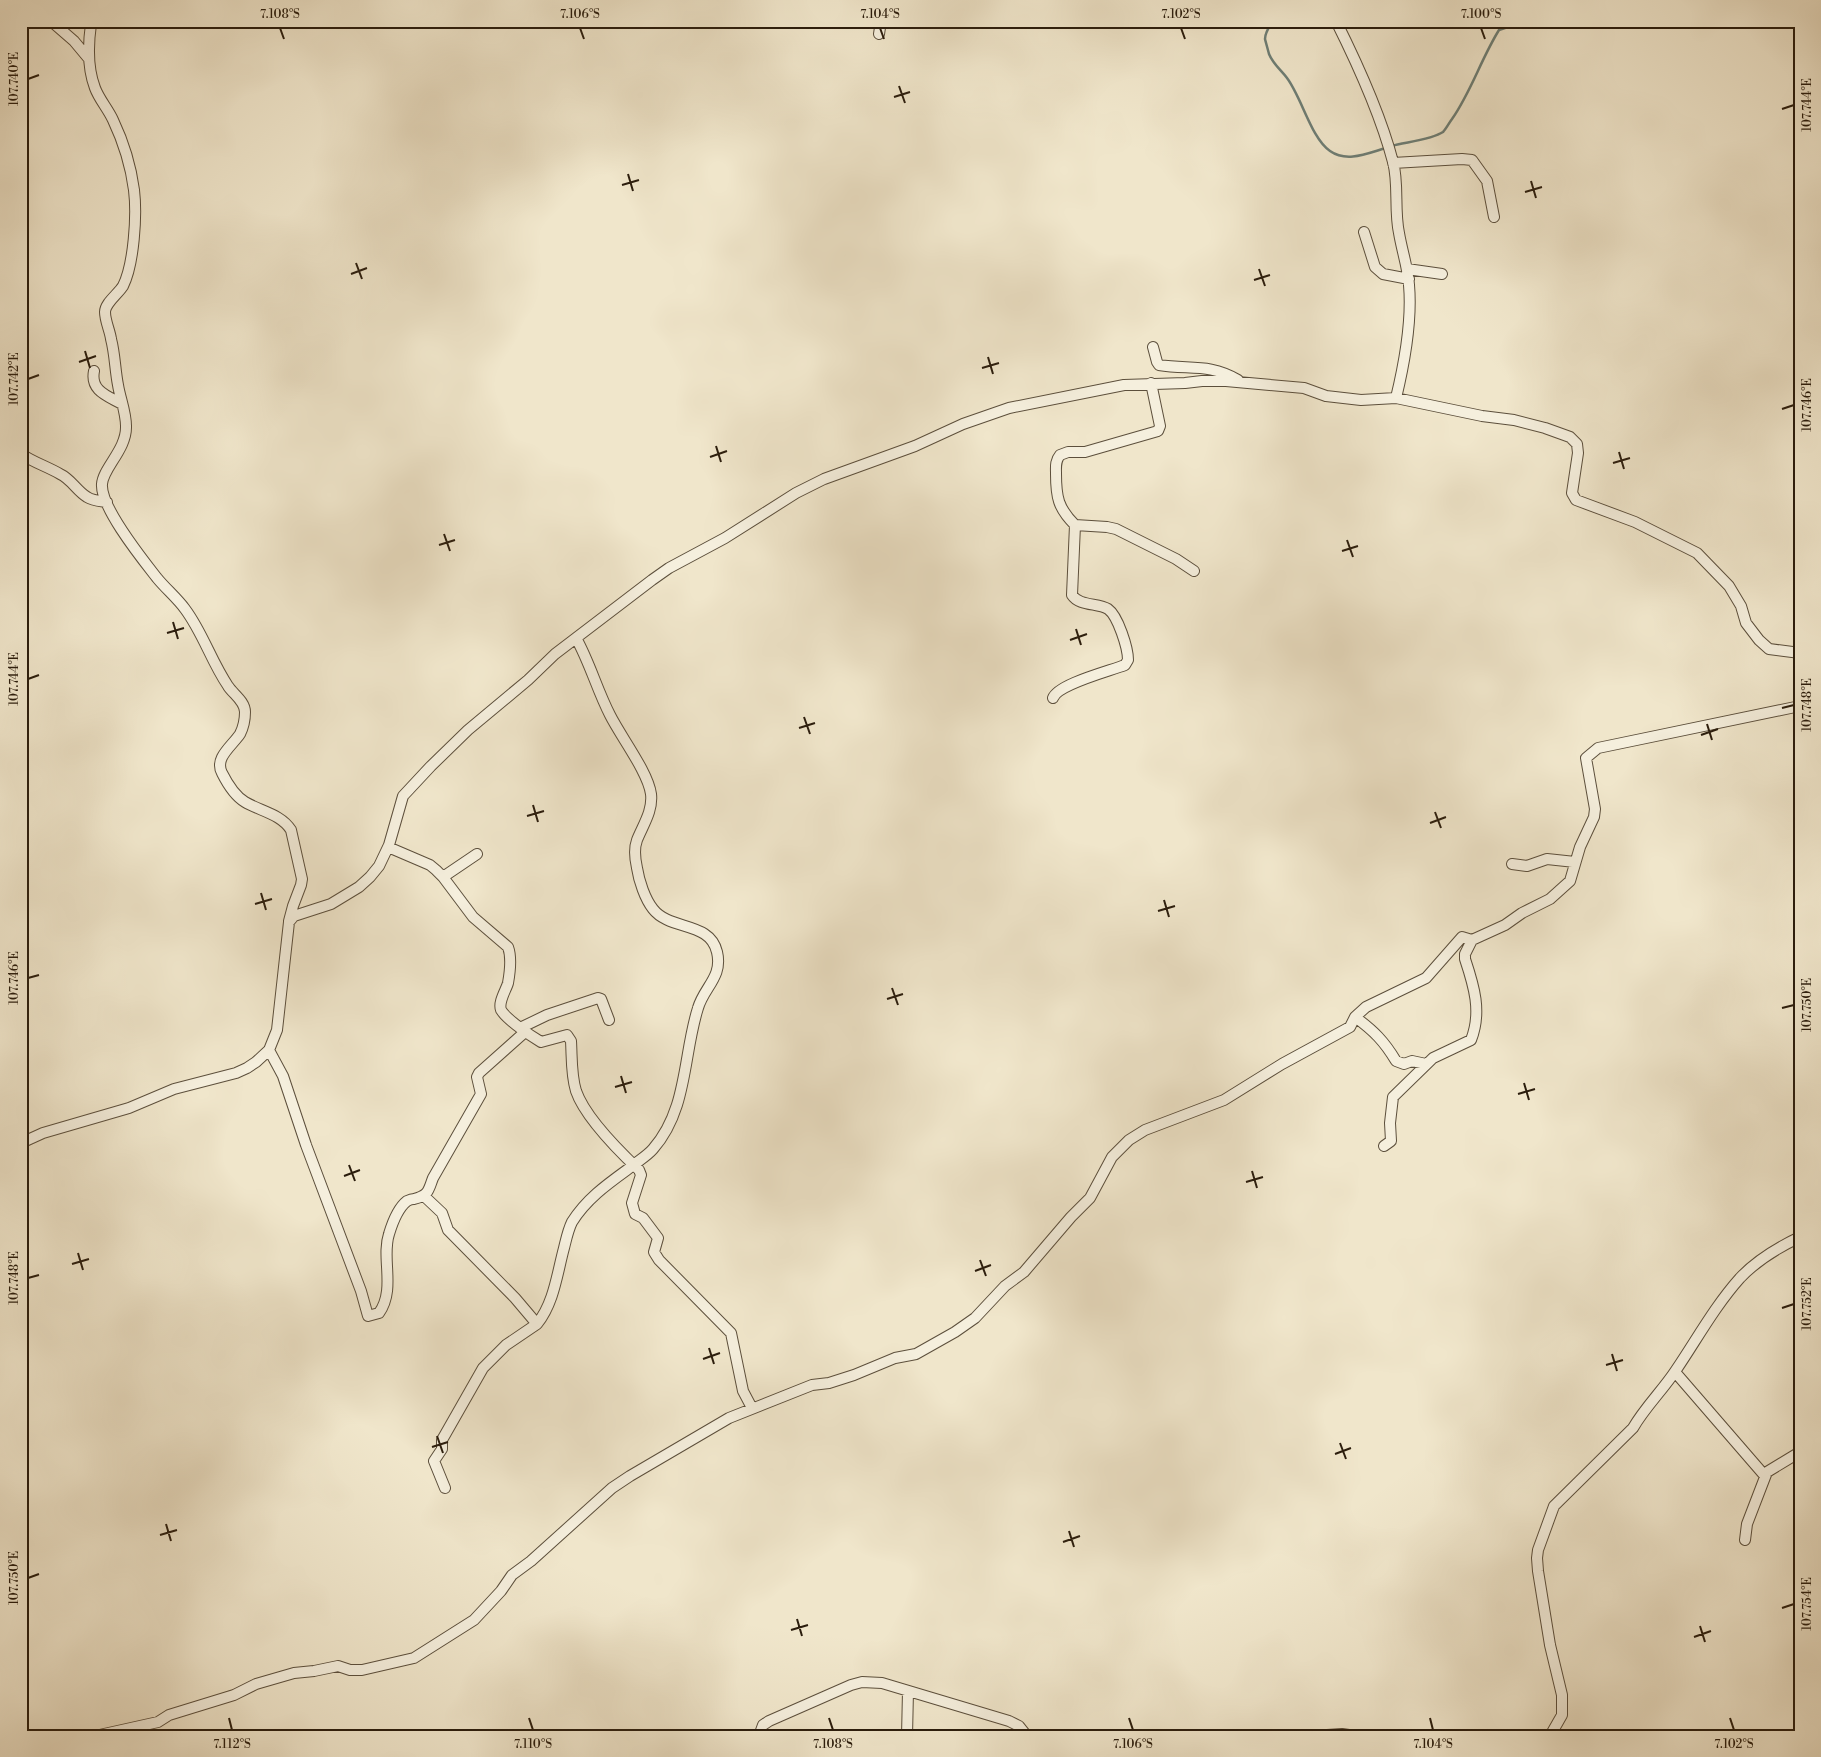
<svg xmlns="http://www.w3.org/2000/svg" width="1821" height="1757" font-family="'Libre Bodoni',serif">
<rect width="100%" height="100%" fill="#f0e6cb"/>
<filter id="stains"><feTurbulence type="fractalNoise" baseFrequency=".004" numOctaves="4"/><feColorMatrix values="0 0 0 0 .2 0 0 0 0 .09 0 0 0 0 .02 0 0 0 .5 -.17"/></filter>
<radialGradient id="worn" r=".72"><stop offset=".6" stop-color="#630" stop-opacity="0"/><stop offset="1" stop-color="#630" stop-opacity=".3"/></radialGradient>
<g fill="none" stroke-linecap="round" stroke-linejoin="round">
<path stroke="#6e7e75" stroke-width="2.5" d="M1273 21C1269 27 1265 32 1265 39 1266 43 1268 50 1269 54 1273 64 1281 70 1287 78 1302 98 1311 138 1330 151 1347 163 1368 153 1386 148
M1532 21 1562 24 1577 21
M1391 146C1405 142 1431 140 1443 132 1446 129 1449 123 1452 119 1471 92 1481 59 1499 30L1526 21"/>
<defs>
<path id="street" d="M51 21 74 41 89 59
M92 21 91 24C88 45 87 67 95 88 99 99 108 109 113 120 123 141 131 167 134 190 137 215 134 264 123 286 118 294 105 303 105 312 105 321 110 331 111 339 115 354 115 370 118 385 120 398 126 412 126 426 127 449 103 468 102 484 100 507 143 560 157 578 166 589 177 598 185 609 203 633 211 661 228 686 233 694 245 701 245 712 245 719 243 728 240 734 232 746 214 758 222 773 227 783 235 796 245 802 260 811 281 814 291 830L302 879 301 885 293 906 289 921
M1336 21C1357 63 1381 116 1393 162 1399 184 1394 210 1399 233 1402 251 1408 268 1409 285 1412 319 1404 365 1396 398
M879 34 881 21
M1393 163 1462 159 1472 160 1487 181 1494 217
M1364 232 1375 267 1383 274 1409 279
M1407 269 1442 274
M1153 347 1157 362 1159 365C1189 370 1209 363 1238 380
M94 371C90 391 108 396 122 404
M1151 383 1160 426 1158 431 1085 452H1068L1060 455C1055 461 1056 467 1056 474 1056 497 1058 508 1075 525L1107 527 1116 529 1176 559 1194 571
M21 454C35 463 46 466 60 474 71 479 77 491 87 497 93 501 100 501 107 502
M1053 698C1058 684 1110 671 1125 665L1128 660C1128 648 1118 616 1108 609 1098 603 1079 606 1072 595L1075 525
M388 847 430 865 436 870 443 877 473 917 508 947C512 958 510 972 508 983 506 990 498 1002 501 1010 507 1020 531 1036 541 1042L567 1035 571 1041C572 1058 571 1075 576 1091 585 1117 620 1152 639 1170L641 1175 632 1203 635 1214 643 1218 658 1238 654 1252 659 1260 731 1333 743 1391 752 1408
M1512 864 1527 866 1547 859 1575 862
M443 877 477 854
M1355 1017C1374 1031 1384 1041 1396 1061L1404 1064 1412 1061 1426 1064
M520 1028 547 1015 598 998 601 999 609 1020
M269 1050 283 1076 306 1145 361 1291 368 1316 379 1313C396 1289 381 1258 389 1234 392 1224 398 1208 407 1201 409 1200 413 1199 414 1199 429 1195 428 1191 433 1178L481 1094 477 1077 479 1073 525 1032
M21 1143 43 1133 129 1108 174 1089 236 1073 247 1068 256 1062 269 1050 277 1030 289 922 294 916 331 904 359 887 370 877 379 866 389 845 403 796 431 766 468 730 528 680 555 654 652 580 669 568 725 538 796 493 824 479 915 446 963 424 1009 408 1124 385 1185 383 1202 381H1226L1304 388 1326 396 1361 400 1396 398 1482 416 1514 420 1545 428 1570 437 1577 444 1578 453 1572 493 1576 500 1635 522 1697 553 1729 586 1741 606 1746 623 1759 640 1769 649 1800 653
M1384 1146 1391 1141 1390 1123 1393 1097 1433 1058 1471 1040C1482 1012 1474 986 1465 959V954L1472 940 1505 925 1522 913 1550 899 1570 881 1580 847 1594 817 1595 809 1586 758 1598 748 1800 706
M424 1196 442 1213 448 1230 515 1298 537 1324 506 1345 483 1368 442 1440V1449L434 1461 445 1488
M537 1324C554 1303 557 1274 564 1248 566 1240 568 1230 572 1222 587 1198 609 1183 631 1167 638 1161 647 1156 653 1149 688 1109 683 1055 698 1008 704 987 723 977 717 952 710 921 670 931 653 909 645 899 639 881 637 868 635 859 634 848 637 840 643 825 653 811 651 794 648 772 621 737 610 715 597 690 590 663 576 638
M1675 1372 1765 1476
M1745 1540 1747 1524 1767 1472 1800 1452
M95 1736 158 1722 169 1715 234 1695 256 1684 294 1673 314 1671 338 1666 350 1670H362L414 1658 474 1620 501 1591 512 1575 531 1561 612 1488 630 1476 729 1418 812 1385 829 1383 854 1375 895 1358 916 1354 955 1332 975 1318 1005 1286 1024 1272 1071 1217 1090 1198 1112 1157 1129 1140 1145 1130 1224 1100 1282 1064 1350 1027 1355 1017 1366 1007 1426 978 1462 937 1472 940
M759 1736 763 1725 769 1721 851 1685 862 1682 882 1683 1009 1721 1019 1726 1027 1736
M907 1736 908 1691
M1312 1736 1342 1734 1356 1736
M1550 1736 1562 1715V1695L1550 1645 1538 1571 1537 1558 1538 1550 1554 1506 1633 1428C1645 1407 1663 1390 1676 1370 1697 1339 1715 1306 1740 1278 1756 1261 1779 1247 1800 1237"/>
</defs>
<use href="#street" stroke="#5c4f3c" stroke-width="12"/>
<use href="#street" stroke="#f5efdd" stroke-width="10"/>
</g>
<path fill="none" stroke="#2b1d0d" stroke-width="2" d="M280 28 284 39M580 28 584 39M880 28 884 39M1181 28 1185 39M1481 28 1485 39M28 79 39 75M899 86 905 103M894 97 910 92M1782 109 1794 105M628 174 633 191M1531 181 1536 198M622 185 639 180M1525 192 1542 187M356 263 362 279M1259 269 1265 286M351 274 367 268M1254 280 1270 275M85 351 90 368M988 357 993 374M79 362 96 356M982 368 999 363M28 379 39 375M1782 409 1794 405M716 446 721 462M1619 452 1624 469M710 457 727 451M1613 463 1630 458M444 534 450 551M1347 540 1353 557M439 545 455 540M1342 551 1358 546M173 622 178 639M1076 629 1081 645M167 633 184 628M1070 640 1087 634M28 679 39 675M1782 708 1794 705M804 717 810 734M1707 724 1712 740M799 728 815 723M1701 735 1718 729M533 805 538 822M1435 812 1441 828M527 816 544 811M1430 823 1446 817M261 893 266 910M1164 900 1169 917M255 904 272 899M1158 911 1175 906M28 978 39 975M892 988 898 1005M887 999 903 994M1782 1008 1794 1005M621 1076 626 1093M1524 1083 1529 1100M615 1087 632 1082M1518 1094 1535 1089M349 1165 355 1181M1252 1171 1257 1188M344 1176 360 1170M1246 1182 1263 1177M78 1253 83 1270M980 1260 986 1276M72 1264 89 1259M975 1271 991 1265M28 1278 39 1275M1782 1308 1794 1304M709 1348 714 1364M1612 1354 1617 1371M703 1359 720 1353M1606 1365 1623 1360M437 1436 443 1453M1340 1443 1346 1459M432 1447 448 1442M1335 1454 1351 1448M166 1524 171 1541M1069 1531 1074 1547M160 1535 177 1530M1063 1542 1080 1536M28 1578 39 1574M1782 1608 1794 1604M797 1619 802 1636M1700 1626 1705 1642M791 1630 808 1625M1694 1637 1711 1631M229 1718 232 1730M529 1718 533 1730M829 1718 833 1730M1129 1718 1133 1730M1430 1718 1433 1730M1730 1718 1734 1730"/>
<rect width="1821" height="1757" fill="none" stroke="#f0e6cb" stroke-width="55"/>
<rect x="28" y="28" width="1766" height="1702" fill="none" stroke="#2b1d0d" stroke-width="2"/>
<g font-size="12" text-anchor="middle" fill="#2b1d0d">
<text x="280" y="18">7.108°S</text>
<text x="580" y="18">7.106°S</text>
<text x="880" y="18">7.104°S</text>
<text x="1181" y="18">7.102°S</text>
<text x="1481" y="18">7.100°S</text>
<text transform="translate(14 79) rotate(-90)" y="4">107.740°E</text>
<text transform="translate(1807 105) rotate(-90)" y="4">107.744°E</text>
<text transform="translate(14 379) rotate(-90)" y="4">107.742°E</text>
<text transform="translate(1807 405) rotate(-90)" y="4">107.746°E</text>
<text transform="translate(14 679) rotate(-90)" y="4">107.744°E</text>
<text transform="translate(1807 705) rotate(-90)" y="4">107.748°E</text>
<text transform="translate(14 978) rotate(-90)" y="4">107.746°E</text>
<text transform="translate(1807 1005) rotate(-90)" y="4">107.750°E</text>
<text transform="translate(14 1278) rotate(-90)" y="4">107.748°E</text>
<text transform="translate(1807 1304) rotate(-90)" y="4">107.752°E</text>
<text transform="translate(14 1578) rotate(-90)" y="4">107.750°E</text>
<text transform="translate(1807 1604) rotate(-90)" y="4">107.754°E</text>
<text x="232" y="1748">7.112°S</text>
<text x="533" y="1748">7.110°S</text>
<text x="833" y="1748">7.108°S</text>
<text x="1133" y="1748">7.106°S</text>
<text x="1433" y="1748">7.104°S</text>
<text x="1734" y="1748">7.102°S</text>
</g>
<rect width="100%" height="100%" filter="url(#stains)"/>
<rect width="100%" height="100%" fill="url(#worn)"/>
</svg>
